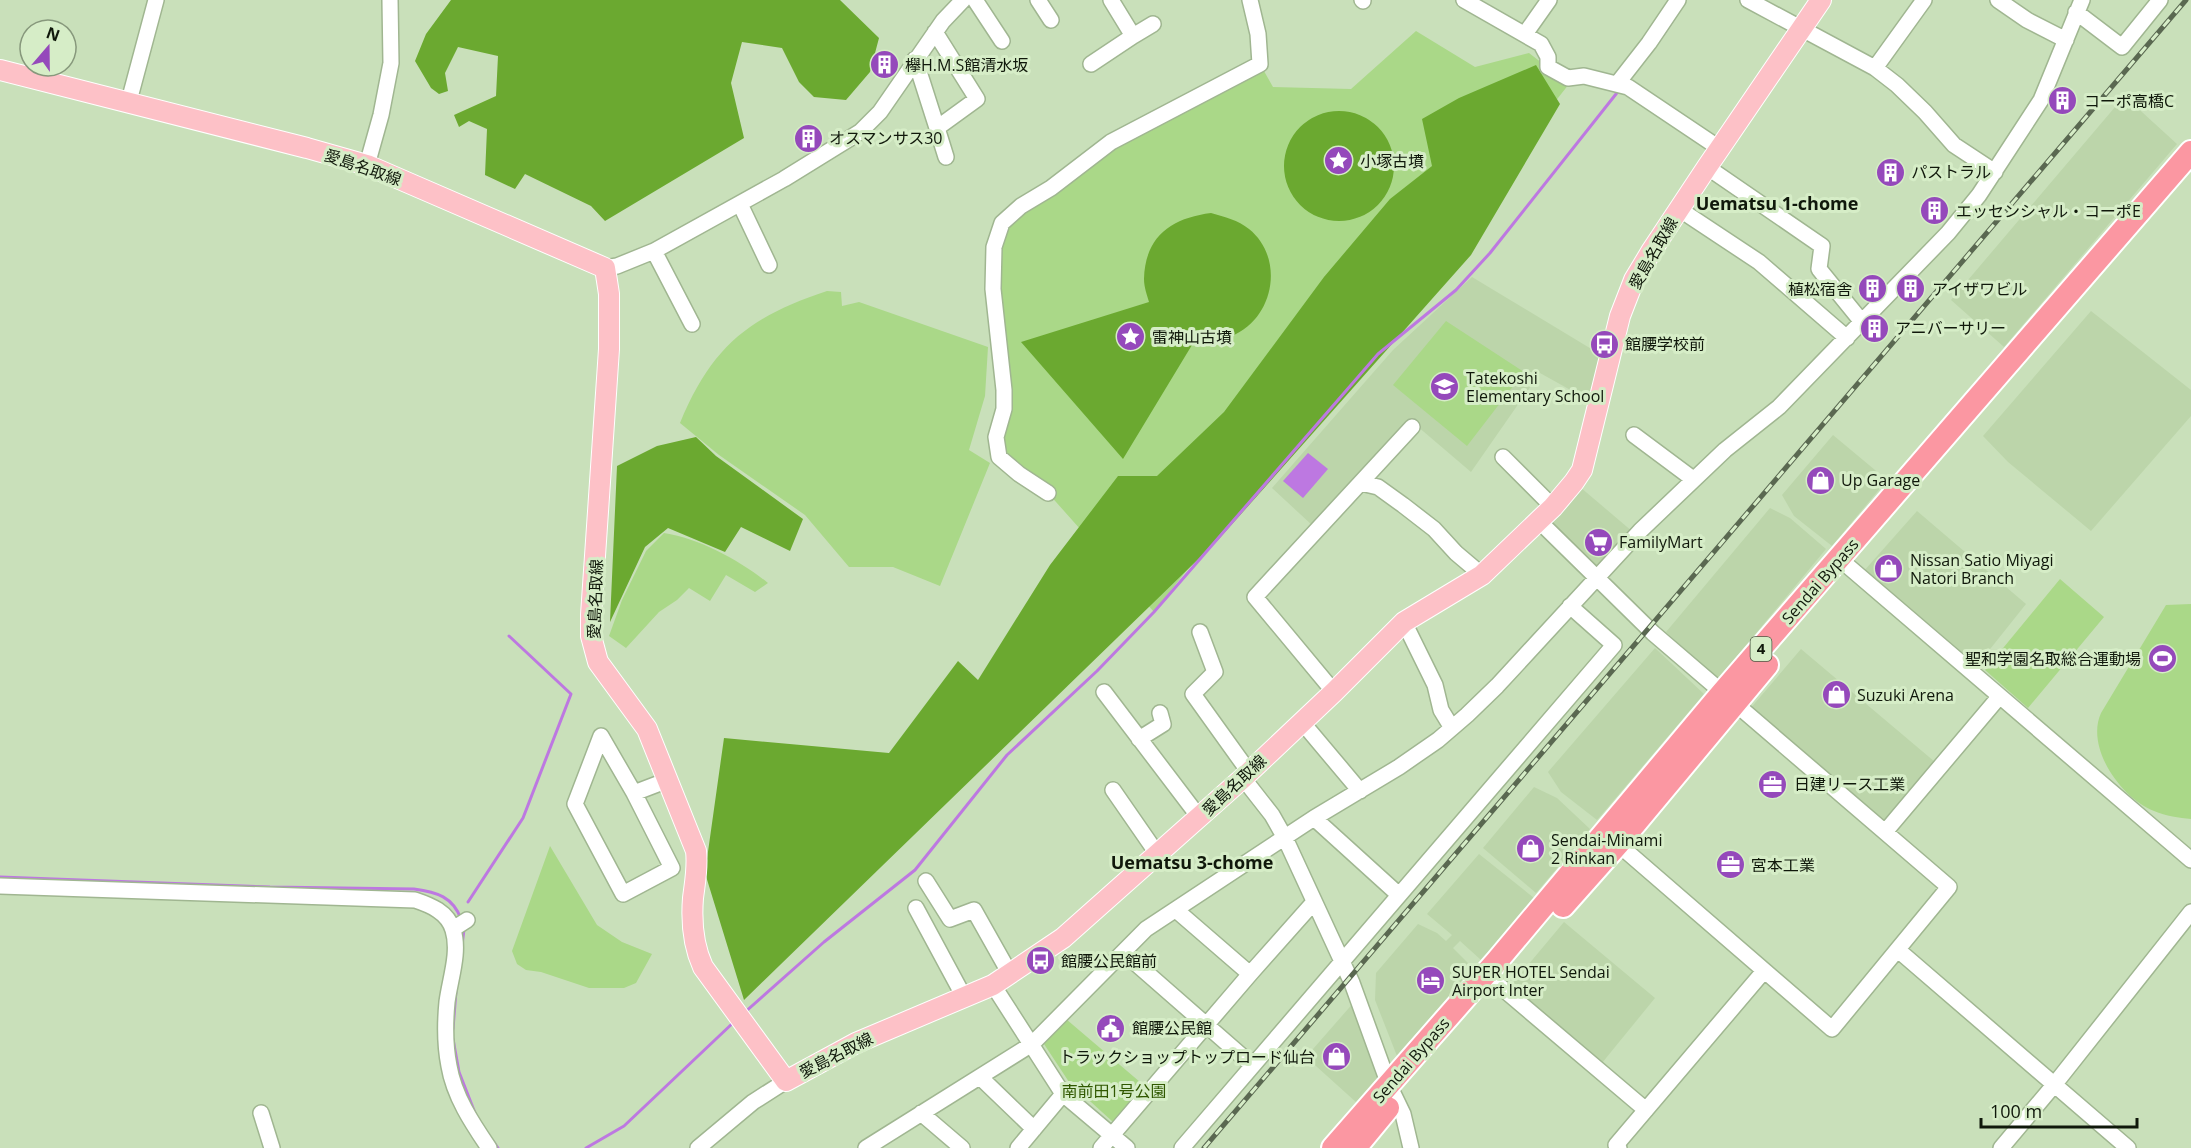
<svg xmlns="http://www.w3.org/2000/svg" width="2191" height="1148" font-family="'Open Sans','Noto Sans JP',sans-serif">
<rect width="100%" height="100%" fill="#c9e0ba"/>
<path fill="#bcd5aa" d="M2121 100 2131 102 2177 144 2004 347 1951 300Z
M1472 277 1603 356 1592 402 1540 373 1471 472 1410 420 1313 526 1272 488 1393 350Z
M2091 311 2191 390V416L2091 531 2008 462 1983 436Z
M1833 435 1887 480 1832 546 1794 516 1782 495Z
M1580 487 1633 532 1596 569 1548 522Z
M1770 508 1790 518 1826 549 1718 679 1666 632Z
M1917 511 2026 604 1975 668 1863 572Z
M1655 648 1704 694 1597 820 1561 792 1548 772Z
M1801 649 1935 762 1883 823 1749 710Z
M1534 787 1557 798 1590 829 1536 893 1483 848Z
M1479 854 1534 898 1481 960 1460 941 1453 948 1473 968 1397 1056 1375 1000 1376 973 1418 924 1437 933 1446 941 1452 935 1427 914Z
M1564 922 1655 998 1602 1063 1539 1011 1513 983Z
M1355 1001 1381 1074 1357 1103 1306 1057Z"/>
<path fill="#aad888" d="M1416 31 1475 67 1529 53 1569 84 1154 612 1048 493 999 457 994 247 1021 206 1111 142 1260 64 1273 87 1351 89Z
M827 291 841 292 842 306 859 302 988 347 985 396 969 450 990 463 940 586 893 567H849L805 515 719 455 680 423C712 346 749 317 827 291Z
M1446 321 1524 372 1467 446 1393 385Z
M664 533C701 539 739 560 768 583L755 592 726 575 710 601 689 588 677 600 659 612 626 648 609 636 622 600 646 551Z
M2060 579 2104 617 2028 708 1985 670Z
M2191 604V819C2179 818 2166 816 2154 811 2122 799 2085 748 2101 713L2166 605Z
M550 846 597 925 622 942 652 954 636 983 624 988H589L541 972 526 970 517 964 512 951Z
M1066 1019 1147 1088 1120 1121 1113 1122 1069 1082 1044 1044V1038Z"/>
<path fill="#6ba930" d="M451 0H840L879 38 870 72 846 100 814 97 799 82 782 48 742 42 731 83 744 138 605 221 591 206 525 174 515 189 485 175 487 129 469 121 459 127 454 115 496 96 498 56 458 47 445 73 448 91 439 94 431 88 415 61 426 34Z
M1536 65 1560 104 1471 255 1218 540 744 1000 705 873 724 738 889 753 958 661 978 680 1050 565 1118 476H1157L1224 412 1324 277 1390 199 1432 166 1422 119 1459 98Z
M1284 166a55 55 0 1 1 110 0a55 55 0 1 1-110 0Z
M1211 213C1225 217 1238 220 1249 229 1284 257 1275 315 1236 334 1223 341 1209 340 1195 340L1123 459 1021 342 1149 302C1147 295 1144 287 1144 279 1145 236 1172 218 1211 213Z
M696 437 716 456 803 519 790 551 741 527 725 552 668 528 645 547 610 622 617 466 657 446Z"/>
<path fill="#bd78e1" d="M1308 453 1328 469 1303 498 1283 481Z"/>
<g fill="none" stroke-linecap="round" stroke-linejoin="round">
<path stroke="#bd78e1" stroke-width="3" d="M1663 35 1673 20
M0 877 270 887 414 889C437 892 453 897 461 919
M468 902 523 818 571 694 509 636
M462 946 464 929
M744 1013 824 942 915 870 1007 755 1097 671 1154 612 1378 354 1456 290 1490 253 1620 89
M453 1029 456 991
M453 1039 459 1072 475 1113
M493 1141 498 1148
M586 1148 624 1126 735 1021"/>
<defs>
<path id="minor" d="M975 0 1002 41
M1038 0 1051 20
M1362 0 1363 1
M1464 0 1541 44 1548 57V67L1568 78 1584 76 1628 87 1719 148
M1748 0 1875 68 1897 85 1925 112 1954 145 1995 172
M1998 0 2027 20 2066 40
M2076 12 2122 47 2160 0
M1525 34 1549 0
M1133 36 1153 24
M915 59 937 128 977 99 935 32
M1091 64 1133 36 1111 0
M1875 68 1924 0
M1617 84 1649 43 1678 0
M129 101 156 0
M937 128 946 157
M367 165 381 115 391 63 390 0
M1707 167 1822 246 1819 269 1862 322
M740 204 769 265
M1679 209 1759 262 1847 338
M654 251 692 324
M605 268 617 266 654 251 784 179 860 132 880 112 943 21 963 0
M1634 435 1693 479
M1503 457 1553 507
M1361 483 1378 487 1403 505 1434 529 1456 553 1482 575
M1048 493 1019 474 999 457 996 437 1004 409V390L993 289 994 247 1002 223 1021 206 1051 188 1111 142 1260 64 1258 34 1250 0
M1539 521 1653 633 1949 887 1832 1029 1618 844
M1849 567 2191 860
M1404 622 1435 685 1441 710 1452 728
M1200 632 1215 672 1193 694 1249 772
M1104 692 1199 817
M1334 692 1255 597 1412 427
M1302 722 1360 791
M601 736 634 793 672 868 623 894 575 804Z
M1139 739 1163 724 1160 713
M1243 778 1272 815 1285 838 1352 983 1389 1085 1403 1114 1411 1148
M1113 790 1158 855
M634 793 668 780
M1314 818 1399 895
M1885 832 1999 697
M926 881 950 919 974 910 1010 974
M0 886 415 900C430 905 448 912 453 930 460 952 450 979 447 1002 445 1023 445 1046 449 1066 454 1096 472 1123 489 1148
M916 908 964 997
M1176 910 1250 974
M453 929 467 920
M1898 950 2128 1148
M1124 953 1252 1065
M1495 982 1646 1110
M993 985 1063 1094 1127 1148
M980 1077 1034 1129
M261 1113 272 1148
M921 1113 962 1148
M698 1148 753 1102 786 1081
M866 1148 1032 1044 1146 929 1314 818 1399 767 1438 740 1467 715 1497 686 1640 531 1725 450 1779 407 1948 233 1979 195 2041 100 2082 0
M1018 1148 1063 1094
M1101 1148 1250 974 1314 902
M1182 1148 1614 645 1570 606
M1619 1148 1616 1145 1764 971
M2001 1148 2054 1085 2191 912"/>
<path id="major" d="M0 70 307 148 367 165 605 268 609 294V349L591 615V636L598 662 647 729 696 851C698 867 695 882 693 898 691 923 693 945 703 967L786 1081 856 1043 993 985 1063 938 1243 778 1334 692 1404 622 1482 575 1553 507 1574 482 1582 470 1620 316 1634 280 1652 250 1707 167 1821 0"/>
<path id="highway" d="M1563 906 1618 844 1767 665
M1333 1148 1497 961 1722 693 2191 152
M1355 1148 1388 1108"/>
</defs>
<use href="#minor" stroke="#a0b691" stroke-width="18"/>
<use href="#major" stroke="#fff" stroke-width="22"/>
<use href="#highway" stroke="#fff" stroke-width="26"/>
<use href="#minor" stroke="#fff" stroke-width="15"/>
<use href="#major" stroke="#fdc1c7" stroke-width="20"/>
<use href="#highway" stroke="#fb97a2" stroke-width="22"/>
<defs>
<path id="rail" d="M1204 1148 2186 0"/>
</defs>
<use href="#rail" stroke="#5a6851" stroke-width="5"/>
<use href="#rail" stroke="#d6edc7" stroke-width="3" stroke-dasharray="9" stroke-linecap="butt"/>
</g>
<defs>
<symbol id="building-disc" viewBox="-11 -11 22 22"><circle r="9.5" fill="#9549bb" stroke="#d6edc7"/><path d="M-4-6H4V6H1V3H-1V6H-4ZM-2.5-4.3h1.7v1.8h-1.7ZM.8-4.3h1.7v1.8H.8ZM-2.5-1h1.7V.8h-1.7ZM.8-1h1.7V.8H.8Z" fill="#fff"/></symbol>
<symbol id="sight-disc" viewBox="-11 -11 22 22"><circle r="9.5" fill="#9549bb" stroke="#d6edc7"/><path d="M0-6L1.8-2.2L6-1.7L2.9 1.2L3.7 5.4L0 3.3L-3.7 5.4L-2.9 1.2L-6-1.7L-1.8-2.2Z" fill="#fff"/></symbol>
<symbol id="bus-disc" viewBox="-11 -11 22 22"><circle r="9.5" fill="#9549bb" stroke="#d6edc7"/><path d="M-5-6H5V4H4V6H2V4H-2V6H-4V4H-5ZM-3.5-4V0h7V-4ZM-3.5 1.2v1.5H-2V1.2ZM2 1.2v1.5H3.5V1.2Z" fill="#fff"/></symbol>
<symbol id="school-disc" viewBox="-11 -11 22 22"><circle r="9.5" fill="#9549bb" stroke="#d6edc7"/><path d="M0-5L7-2L0 1L-7-2ZM-4 1L0 2.5L4 1V4Q0 6-4 4Z" fill="#fff"/></symbol>
<symbol id="shop-disc" viewBox="-11 -11 22 22"><circle r="9.5" fill="#9549bb" stroke="#d6edc7"/><path d="M-5-2.5h2.3a2.7 3.5 0 0 1 5.4 0H5L5.5 6h-11ZM-1.5-2.5h3a1.5 2.3 0 0 0-3 0Z" fill="#fff"/></symbol>
<symbol id="supermarket-disc" viewBox="-11 -11 22 22"><circle r="9.5" fill="#9549bb" stroke="#d6edc7"/><path d="M-6-5.5h2.5l.6 2H6L4.5 2H-2.5L-4.4-4H-6ZM-1.5 3.2a1.3 1.3 0 1 0 .1 0ZM3 3.2a1.3 1.3 0 1 0 .1 0Z" fill="#fff"/></symbol>
<symbol id="stadium-disc" viewBox="-11 -11 22 22"><circle r="9.5" fill="#9549bb" stroke="#d6edc7"/><path d="M0-5a6.5 5 0 1 0 0 10a6.5 5 0 1 0 0-10ZM-3.5-1.8h7v3.6h-7Z" fill="#fff"/></symbol>
<symbol id="office-disc" viewBox="-11 -11 22 22"><circle r="9.5" fill="#9549bb" stroke="#d6edc7"/><path d="M-6-3h4V-5.5h4V-3h4V5H-6ZM-1-4.5V-3h2v-1.5ZM-6 0V1H6V0Z" fill="#fff"/></symbol>
<symbol id="hotel-disc" viewBox="-11 -11 22 22"><circle r="9.5" fill="#9549bb" stroke="#d6edc7"/><path d="M-6-4.5h1.5V1H6V5H4.5V3h-9V5H-6ZM-4 0a1.8 1.8 0 1 1 3.6 0ZM.5 0V-2.5h3Q6-2.5 6 0Z" fill="#fff"/></symbol>
<symbol id="civic-disc" viewBox="-11 -11 22 22"><circle r="9.5" fill="#9549bb" stroke="#d6edc7"/><path d="M-.6-6.5H3V-4.5H.6V-3L4-1V1h2V6H-6V1h2V-1L-.6-3ZM-1.2 2.5V6h2.4V2.5Z" fill="#fff"/></symbol>
</defs>
<g fill-rule="evenodd">
<use href="#building-disc" x="868" y="48" width="33" height="33"/>
<use href="#building-disc" x="2046" y="84" width="33" height="33"/>
<use href="#building-disc" x="792" y="122" width="33" height="33"/>
<use href="#sight-disc" x="1322" y="144" width="33" height="33"/>
<use href="#building-disc" x="1874" y="156" width="33" height="33"/>
<use href="#building-disc" x="1918" y="194" width="33" height="33"/>
<use href="#building-disc" x="1856" y="272" width="33" height="33"/>
<use href="#building-disc" x="1894" y="272" width="33" height="33"/>
<use href="#building-disc" x="1858" y="312" width="33" height="33"/>
<use href="#sight-disc" x="1114" y="320" width="33" height="33"/>
<use href="#bus-disc" x="1588" y="328" width="33" height="33"/>
<use href="#school-disc" x="1428" y="370" width="33" height="33"/>
<use href="#shop-disc" x="1804" y="464" width="33" height="33"/>
<use href="#supermarket-disc" x="1582" y="526" width="33" height="33"/>
<use href="#shop-disc" x="1872" y="552" width="33" height="33"/>
<use href="#stadium-disc" x="2146" y="642" width="33" height="33"/>
<use href="#shop-disc" x="1820" y="678" width="33" height="33"/>
<use href="#office-disc" x="1756" y="768" width="33" height="33"/>
<use href="#shop-disc" x="1514" y="832" width="33" height="33"/>
<use href="#office-disc" x="1714" y="848" width="33" height="33"/>
<use href="#bus-disc" x="1024" y="944" width="33" height="33"/>
<use href="#hotel-disc" x="1414" y="964" width="33" height="33"/>
<use href="#civic-disc" x="1094" y="1012" width="33" height="33"/>
<use href="#shop-disc" x="1320" y="1040" width="33" height="33"/>
</g>
<g text-anchor="middle" stroke-width="6" stroke-linejoin="round" paint-order="stroke">
<rect fill="#d6edc7" stroke="#4b5843" stroke-width="1.5" x="1750.5" y="637" width="21" height="24" rx="4.5"/>
<g font-size="15" font-weight="bold" fill="#10180b">
<text x="1761" y="654">4</text>
</g>
<g font-size="16" fill="#10180b" stroke="#d6edc7" text-anchor="start">
<text x="905" y="71">欅H.M.S館清水坂</text>
<text x="2084" y="107">コーポ高橋C</text>
<text x="829" y="144">オスマンサス30</text>
<text x="1360" y="167">小塚古墳</text>
<text x="1911" y="178">パストラル</text>
<text x="1956" y="217">エッセンシャル・コーポE</text>
<text x="1852" y="295" text-anchor="end">植松宿舎</text>
<text x="1932" y="295">アイザワビル</text>
<text x="1895" y="334">アニバーサリー</text>
<text x="1152" y="343">雷神山古墳</text>
<text x="1625" y="350">館腰学校前</text>
<text x="1466" y="384">Tatekoshi<tspan x="1466" dy="18">Elementary School</tspan></text>
<text x="1841" y="486">Up Garage</text>
<text x="1619" y="548">FamilyMart</text>
<text x="1910" y="566">Nissan Satio Miyagi<tspan x="1910" dy="18">Natori Branch</tspan></text>
<text x="2141" y="665" text-anchor="end">聖和学園名取総合運動場</text>
<text x="1857" y="701">Suzuki Arena</text>
<text x="1794" y="790">日建リース工業</text>
<text x="1551" y="846">Sendai-Minami<tspan x="1551" dy="18">2 Rinkan</tspan></text>
<text x="1751" y="871">宮本工業</text>
<text x="1061" y="967">館腰公民館前</text>
<text x="1452" y="978">SUPER HOTEL Sendai<tspan x="1452" dy="18">Airport Inter</tspan></text>
<text x="1132" y="1034">館腰公民館</text>
<text x="1315" y="1063" text-anchor="end">トラックショップトップロード仙台</text>
</g>
<g font-size="16" fill="#10180b" stroke="#d6edc7">
<text transform="translate(363 167) rotate(19)" y="6">愛島名取線</text>
<text transform="translate(1653 253) rotate(-60)" y="6">愛島名取線</text>
<text transform="translate(1820 581) rotate(-49)" y="6">Sendai Bypass</text>
<text transform="translate(595 599) rotate(-88)" y="6">愛島名取線</text>
<text transform="translate(1234 785) rotate(-43)" y="6">愛島名取線</text>
<text transform="translate(836 1055) rotate(-27)" y="6">愛島名取線</text>
<text transform="translate(1411 1060) rotate(-49)" y="6">Sendai Bypass</text>
</g>
<g font-size="16" fill="#305800" stroke="#d6edc7">
<text x="1114" y="1097">南前田1号公園</text>
</g>
<g font-size="18" font-weight="bold" fill="#10180b" stroke="#d6edc7">
<text x="1777" y="210">Uematsu 1-chome</text>
<text x="1192" y="869">Uematsu 3-chome</text>
</g>
</g>
<g transform="translate(48 48) rotate(20)"><circle r="28" fill="#d6edc7" stroke="#87987c" stroke-width="1.5"/>
<path d="M0-4.5L10 22L0 15L-10 22Z" fill="#9549bb"/>
<text y="-9" font-size="16" font-weight="bold" text-anchor="middle" fill="#10180b">N</text>
</g>
<path d="M1981 1118v9h156v-9" fill="none" stroke="#10180b" stroke-width="3"/>
<text x="1990" y="1118" font-size="18" fill="#10180b" stroke="#d6edc7" stroke-width="4.5" paint-order="stroke">100 m</text>
</svg>
